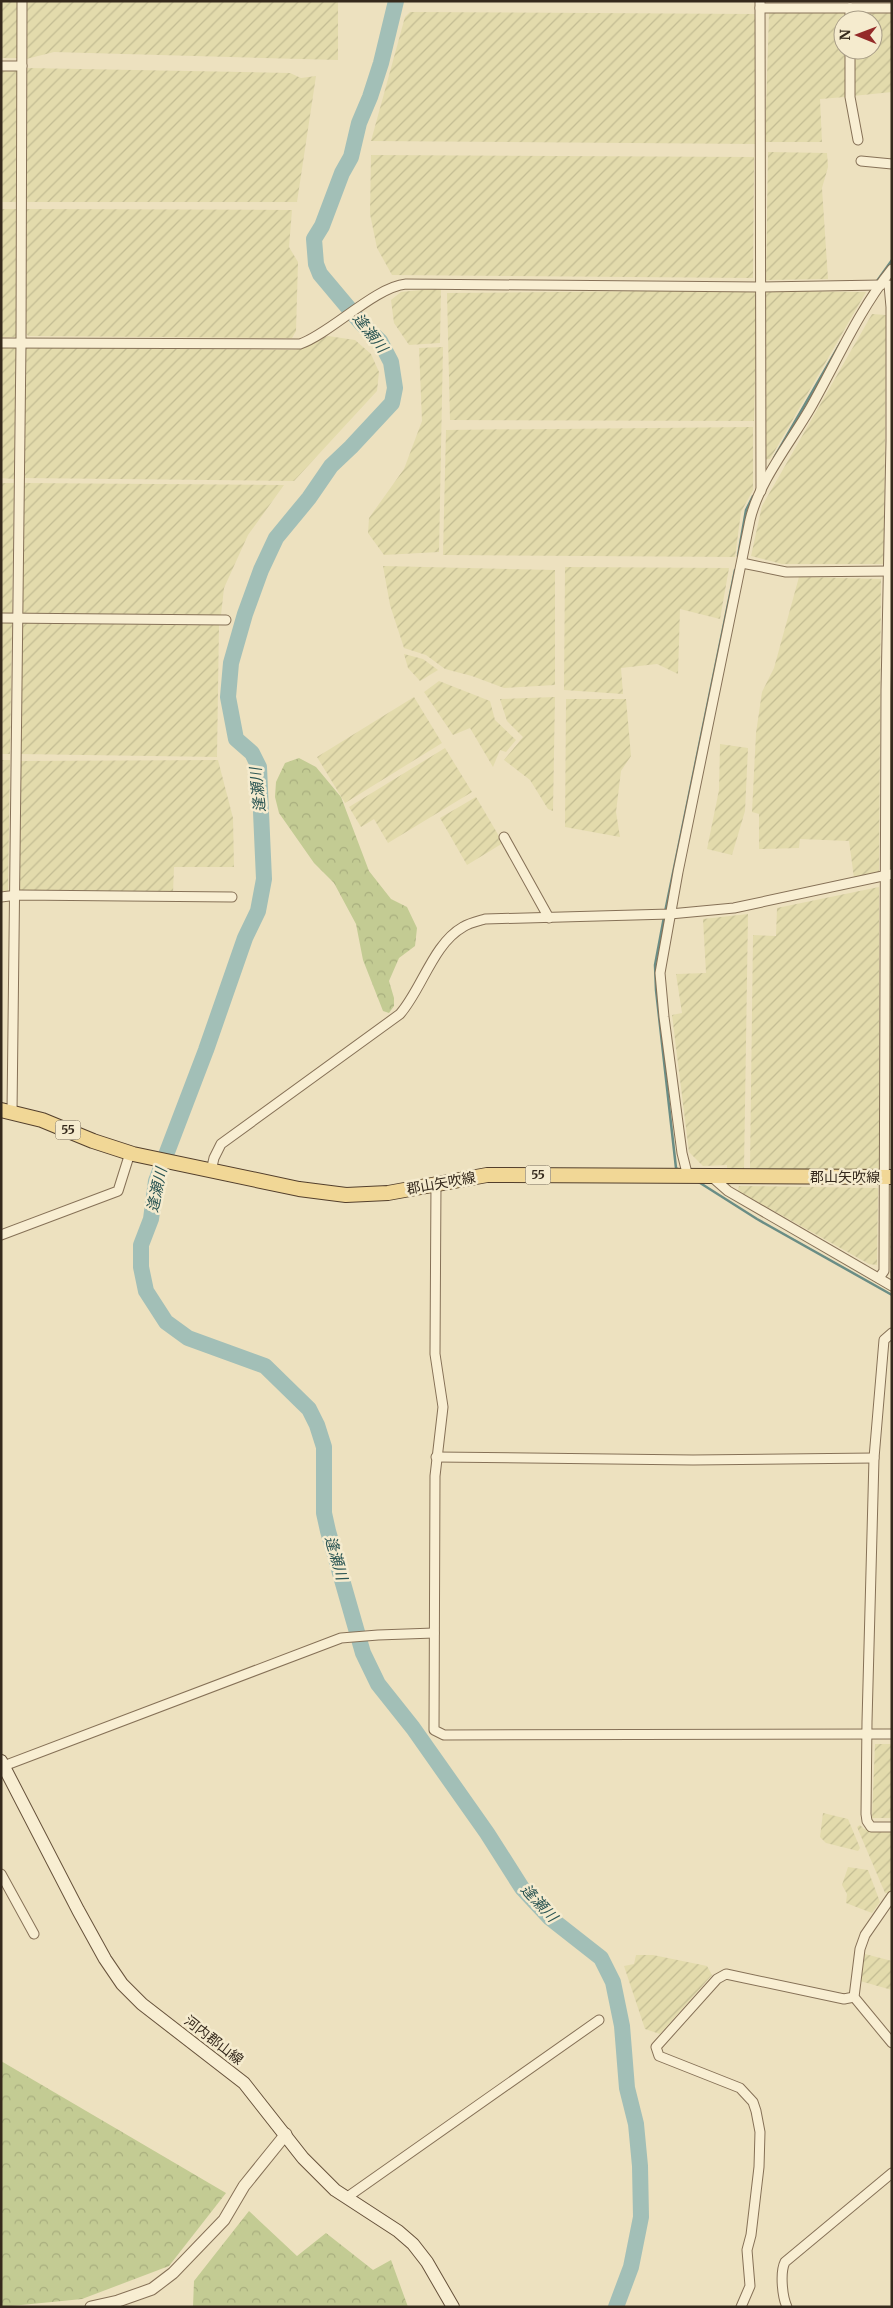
<svg xmlns="http://www.w3.org/2000/svg" width="893" height="2308" font-family="Merriweather,'Noto Sans JP',serif">
  <style>
    .farmland { fill: url(#farmland-furrows) }
    .forest { fill: url(#forest-crowns) }
    .lines { fill: none; stroke-linecap: round; stroke-linejoin: round }
    .stream { stroke: #6a8d85; stroke-width: 2.5 }
    .river { stroke: #a2bfb7; stroke-width: 16 }
    .minor-casing { stroke: #867157; stroke-width: 11 }
    .tertiary-casing { stroke: #867157; stroke-width: 13 }
    .secondary-casing { stroke: #67523b; stroke-width: 14 }
    .primary-casing { stroke: #533f2c; stroke-width: 16 }
    .minor { stroke: #f8eed2; stroke-width: 9 }
    .tertiary { stroke: #f8eed2; stroke-width: 11 }
    .secondary { stroke: #f8eed2; stroke-width: 12 }
    .primary { stroke: #f1d796; stroke-width: 14 }
    .labels { text-anchor: middle; stroke-width: 5; stroke-linejoin: round; paint-order: stroke }
    .shield { fill: #f5ebce; stroke: #6f6351; stroke-width: 1 }
    .shield-label { font-size: 12px; font-weight: bold; fill: #35291c }
    .street-label { font-size: 14px; fill: #35291c; stroke: #f5ebce }
    .water-label { font-size: 15px; font-style: italic; fill: #2b5553; stroke: #f5ebce }
  </style>
  <defs>
    <pattern id="farmland-furrows" width="10" height="10" patternUnits="userSpaceOnUse" patternTransform="scale(1.25)"><rect width="10" height="10" fill="#e3dbac"/><path d="M-1 1l2-2M0 10L10 0M9 11l2-2" fill="none" stroke="#c3bc93"/></pattern>
    <pattern id="forest-crowns" width="20" height="18" patternUnits="userSpaceOnUse" patternTransform="scale(1.25)"><rect width="20" height="18" fill="#c3cb93"/><path d="M2 6a3 3 0 1 1 6 0M12 15a3 3 0 1 1 6 0" fill="none" stroke="#a8ae7e"/></pattern>
  </defs>
  <rect width="100%" height="100%" fill="#ede1bf"/>
  <g class="farmland">
    <rect x="1" y="1" width="18" height="57"/>
    <polygon points="27,1 338,1 338,60 54,52 26,59"/>
    <polygon points="410,12 756,14 755,144 371,141 405,17"/>
    <polygon points="769,13 847,13 847,20 843,20 843,50 846,50 845,97 820,99 822,142 765,142"/>
    <polygon points="892,13 892,92 853,96 854,50 873,50 873,20 854,20 854,14"/>
    <polygon points="27,68 290,73 301,78 316,76 297,202 25,202"/>
    <polygon points="1,70 19,71 17,202 1,202"/>
    <polygon points="768,152 827,153 828,167 822,188 828,279 766,280"/>
    <polygon points="371,155 754,157 753,278 392,275 377,248 370,214"/>
    <polygon points="1,209 18,209 16,337 1,337"/>
    <polygon points="25,209 292,210 289,247 298,262 296,331 292,338 28,336 24,330"/>
    <polygon points="441,288 440,343 409,345 394,323 391,300 401,292"/>
    <polygon points="757,290 754,421 450,420 447,293"/>
    <polygon points="765,291 866,292 770,459 763,460"/>
    <polygon points="872,314 886,315 884,564 782,564 751,556 762,506"/>
    <polygon points="328,336 355,340 371,354 379,372 377,391 294,481 22,478 24,347 296,350"/>
    <polygon points="1,347 16,347 14,479 1,478"/>
    <polygon points="443,347 439,552 384,555 368,533 369,518 404,469 422,421 419,348"/>
    <polygon points="753,427 753,490 741,512 735,557 443,555 446,430"/>
    <polygon points="1,483 14,483 12,614 1,614"/>
    <polygon points="22,483 284,485 248,535 224,588 221,615 20,614"/>
    <polygon points="383,566 555,570 555,685 504,688 472,676 445,669 426,655 404,648 390,605"/>
    <polygon points="565,567 729,568 720,619 680,609 678,674 657,664 621,668 623,694 564,690"/>
    <polygon points="799,577 881,579 879,872 854,878 849,841 800,839 799,848 759,849 759,814 752,812 756,733 762,692 774,668"/>
    <polygon points="1,623 12,623 10,754 1,754"/>
    <polygon points="21,623 219,625 217,757 19,754"/>
    <polygon points="404,654 423,659 438,670 420,681 408,668"/>
    <polygon points="439,681 490,701 495,720 516,740 506,752 500,750 493,767 470,728 453,735 424,692"/>
    <polygon points="414,697 442,743 345,803 317,757"/>
    <polygon points="555,697 553,811 548,809 530,780 504,760 523,737 507,721 500,699"/>
    <polygon points="566,699 626,699 631,756 621,771 616,812 620,837 565,827"/>
    <polygon points="720,744 748,748 745,811 732,855 707,849 719,790"/>
    <polygon points="445,748 472,792 388,843 374,819 361,827 349,807"/>
    <polygon points="1,760 10,760 8,891 1,891"/>
    <polygon points="218,760 233,818 234,867 174,867 173,893 19,892 20,761"/>
    <polygon points="476,797 503,843 467,865 440,818"/>
    <polygon points="879,887 879,1170 750,1169 753,935 776,936 777,908"/>
    <polygon points="890,901 892,901 892,1170 891,1170"/>
    <polygon points="748,914 744,1170 727,1170 727,1165 703,1166 689,1152 672,1015 682,1013 676,974 706,973 703,919"/>
    <polygon points="739,1186 878,1188 877,1265 869,1264 738,1191"/>
    <polygon points="891,1188 892,1188 892,1278 890,1276"/>
    <polygon points="875,1744 892,1744 892,1818 872,1818"/>
    <polygon points="823,1813 848,1819 860,1848 858,1851 826,1843 820,1837"/>
    <polygon points="860,1825 864,1829 892,1831 892,1890 890,1893 885,1893 857,1827"/>
    <polygon points="848,1867 868,1870 880,1902 872,1913 846,1903 847,1894 842,1885"/>
    <polygon points="865,1954 892,1961 892,1990 860,1981"/>
    <polygon points="636,1955 653,1955 707,1966 712,1975 660,2034 645,2029 624,1966 634,1964"/>
  </g>
  <g class="forest">
    <polygon points="299,758 316,767 341,797 369,871 391,899 407,907 417,928 415,946 399,958 389,981 394,998 394,1006 389,1013 383,1011 363,960 356,924 334,883 314,863 279,813 275,797 276,782 285,763"/>
    <polygon points="1,2061 226,2193 169,2266 82,2299 1,2307"/>
    <polygon points="249,2211 297,2256 326,2233 373,2270 391,2260 408,2307 193,2307 194,2281"/>
  </g>
  <g class="lines">
    <g class="stream">
      <polyline points="877,281 892,260"/>
      <polyline points="774,458 841,342"/>
      <polyline points="738,556 746,510 753,496"/>
      <polyline points="665,912 735,570"/>
      <polyline points="664,917 655,965 656,990 676,1168 680,1170"/>
      <polyline points="697,1181 757,1219 892,1295"/>
    </g>
    <polyline class="river" points="396,1 381,63 370,97 359,123 351,157 342,173 322,226 314,239 316,264 320,274 362,324 380,341 391,362 395,388 392,403 351,447 331,466 309,498 276,538 261,570 245,614 231,663 228,697 236,739 252,753 259,767 264,879 258,911 245,938 206,1050 156,1181 151,1219 141,1245 141,1267 146,1291 166,1322 188,1338 265,1366 309,1409 317,1425 324,1447 324,1513 328,1531 363,1653 378,1684 413,1728 487,1833 522,1888 550,1918 601,1958 613,1982 622,2026 627,2088 636,2124 640,2166 641,2217 631,2267 616,2307"/>
    <g class="minor-casing">
      <g id="minor">
        <polyline points="760,1 761,491"/>
        <polyline points="760,8 892,8"/>
        <polyline points="850,20 850,8"/>
        <polyline points="850,50 850,97 858,140"/>
        <polyline points="1,66 22,66"/>
        <polyline points="861,161 892,164"/>
        <path d="M1 343 300 344C331 333 375 287 406 284L760 287 881 285"/>
        <polyline points="742,563 786,572 892,571"/>
        <polyline points="1,618 226,620"/>
        <polyline points="504,837 549,918"/>
        <polyline points="1,897 18,895 232,897"/>
        <polyline points="12,1112 21,343 22,1"/>
        <path d="M211 1171 214 1158 221 1144 400 1014C422 989 433 944 463 927 469 923 478 921 485 919L670 914 734 908 892 874"/>
        <path d="M688 1177 682 1153 664 1017 660 973 678 872 750 520C759 481 791 442 811 407 837 361 859 310 892 269"/>
        <polyline points="712,1177 728,1191 892,1286"/>
        <polyline points="436,1183 435,1354 443,1407 435,1476 434,1730 444,1735 892,1734"/>
        <polyline points="1,1235 118,1191 130,1153"/>
        <polyline points="879,1278 884,1271 886,690 891,441 891,307 889,285"/>
        <polyline points="892,1333 884,1340 874,1458 867,1722 866,1814 867,1821 871,1827 892,1827"/>
        <polyline points="436,1457 693,1460 874,1458"/>
        <polyline points="1,1767 341,1638 378,1635 434,1633"/>
        <polyline points="1,1874 34,1934"/>
        <polyline points="892,1896 865,1935 860,1949 854,1997 892,2043"/>
        <polyline points="346,2198 599,2020"/>
        <polyline points="741,2307 750,2286 747,2250 751,2235 759,2167 760,2132 756,2111 753,2102 740,2088 659,2056 656,2047 717,1979 726,1974 844,1999 854,1997"/>
        <path d="M787 2307C782 2296 780 2272 785 2262L892 2173"/>
      </g>
    </g>
    <g class="tertiary-casing">
      <polyline id="tertiary" points="91,2307 118,2301 152,2289 173,2273 224,2220 244,2186 286,2134"/>
    </g>
    <g class="secondary-casing">
      <polyline id="secondary" points="1,1761 78,1910 105,1959 122,1984 142,2004 244,2083 303,2158 335,2190 398,2231 413,2244 427,2262 453,2307"/>
    </g>
    <g class="primary-casing">
      <polyline id="primary" points="1,1110 42,1120 93,1141 133,1154 299,1189 346,1195 388,1193 487,1175 892,1177"/>
    </g>
    <use href="#minor" class="minor"/>
    <use href="#tertiary" class="tertiary"/>
    <use href="#secondary" class="secondary"/>
    <use href="#primary" class="primary"/>
  </g>
  <g class="labels">
    <g class="shield">
      <rect x="55.5" y="1120.5" width="25" height="19" rx="4"/>
      <rect x="525.5" y="1165.5" width="25" height="19" rx="4"/>
    </g>
    <g class="shield-label">
      <text x="68" y="1134">55</text>
      <text x="538" y="1179">55</text>
    </g>
    <g class="street-label">
      <text x="845" y="1182">郡山矢吹線</text>
      <text transform="translate(441 1183) rotate(-10)" y="5">郡山矢吹線</text>
      <text transform="translate(214 2040) rotate(38)" y="5">河内郡山線</text>
    </g>
    <g class="water-label">
      <text transform="translate(370 333) rotate(52)" y="5">逢瀬川</text>
      <text transform="translate(258 790) rotate(-96)" y="5">逢瀬川</text>
      <text transform="translate(157 1190) rotate(-78)" y="5">逢瀬川</text>
      <text transform="translate(336 1558) rotate(74)" y="5">逢瀬川</text>
      <text transform="translate(539 1903) rotate(47)" y="5">逢瀬川</text>
    </g>
  </g>
  <rect width="893" height="2308" fill="none" stroke="#35291c" stroke-width="5"/>
  <g transform="translate(858 35) rotate(271)"><circle r="24" fill="#f5ebce" stroke="#a89d87"/>
  <path d="M0-4L9 19L0 12L-9 19Z" fill="#942a28"/>
  <text y="-8" font-size="14" font-weight="bold" text-anchor="middle" fill="#35291c">N</text>
  </g>
</svg>
